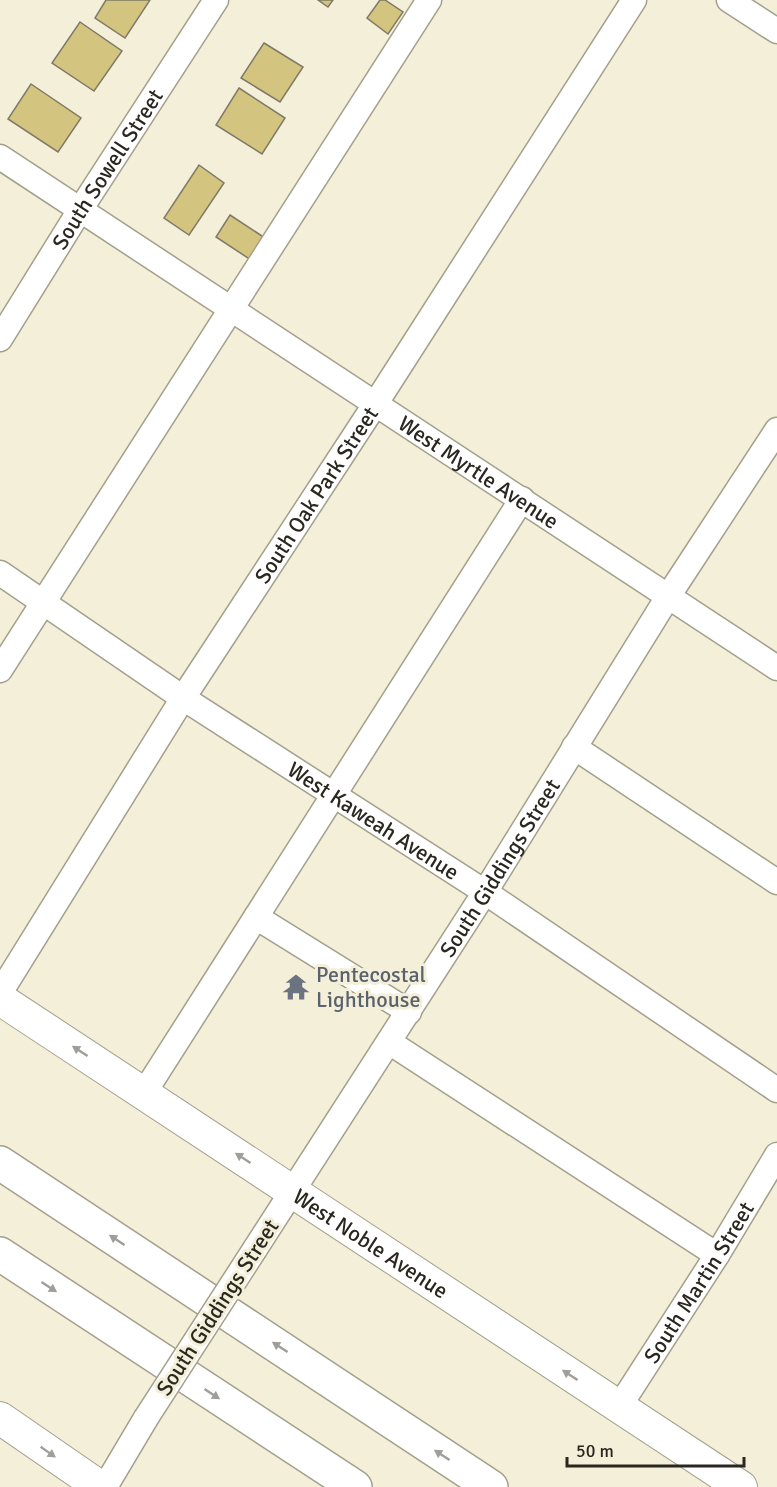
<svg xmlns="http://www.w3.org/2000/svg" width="777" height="1487" font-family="Signika,sans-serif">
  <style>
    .building { fill: #d3c57f; stroke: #7e7a66; stroke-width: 1.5 }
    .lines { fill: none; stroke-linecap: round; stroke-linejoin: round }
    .minor-casing { stroke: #a39f8b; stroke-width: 27 }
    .major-casing { stroke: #a39f8b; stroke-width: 34 }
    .highway-casing { stroke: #a39f8b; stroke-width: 36 }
    .minor { stroke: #fff; stroke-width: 24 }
    .major { stroke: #fff; stroke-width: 32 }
    .highway { stroke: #fff; stroke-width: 33 }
    .minor-bridge-casing { stroke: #a39f8b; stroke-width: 27; stroke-linecap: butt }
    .minor-bridge { stroke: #fff; stroke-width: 24 }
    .oneway { fill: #9f9e9a }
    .labels { text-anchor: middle; stroke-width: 6; stroke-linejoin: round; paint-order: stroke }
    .street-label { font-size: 22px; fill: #29271f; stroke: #f3efd9 }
    .worship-label { font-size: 22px; fill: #5b616d; stroke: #f3efd9; text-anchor: start }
  </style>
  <rect width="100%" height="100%" fill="#f3efd9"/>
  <g class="building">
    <polygon points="106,0 150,0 125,38 95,18"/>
    <polygon points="318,0 333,0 328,7"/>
    <polygon points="380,0 385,0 403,12 388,34 367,18"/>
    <polygon points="80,22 122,51 94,91 52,63"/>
    <polygon points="264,43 303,67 280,102 241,78"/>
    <polygon points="31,84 81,118 58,152 8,119"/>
    <polygon points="239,88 285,118 262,154 216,125"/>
    <polygon points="199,165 224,183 189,235 164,218"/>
    <polygon points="230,215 265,238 251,260 216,237"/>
  </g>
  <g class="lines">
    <g class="minor-casing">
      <g id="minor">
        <polyline points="729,0 777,31"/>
        <path id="s1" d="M0 157 777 668"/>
        <path id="s2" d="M0 339 80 210 216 0"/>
        <path id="s3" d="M0 573 183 698 485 892 777 1090"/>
        <polyline points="0,670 429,0"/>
        <polyline points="574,747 777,882"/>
        <polyline points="256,917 409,1012"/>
        <path id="s4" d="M0 993 183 698 376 403 634 0"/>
        <polyline points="389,1042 717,1255"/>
        <polyline points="144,1093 522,499"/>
        <path id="s5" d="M255 1249 485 892 669 595 777 430"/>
        <path id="s6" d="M619 1407 717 1255 777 1155"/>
        <polyline points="105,1487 146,1418"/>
      </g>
    </g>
    <g class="major-casing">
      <g id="major">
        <path id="s7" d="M0 999 741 1487"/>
        <polyline points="0,1418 100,1487"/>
      </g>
    </g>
    <g class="highway-casing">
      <g id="highway">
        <polyline points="0,1163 491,1487"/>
        <polyline points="0,1254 355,1487"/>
      </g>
    </g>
    <use href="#minor" class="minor"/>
    <use href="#major" class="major"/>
    <use href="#highway" class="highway"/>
    <g class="minor-bridge-casing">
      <polyline id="minor-bridge" points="146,1418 255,1249"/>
    </g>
    <use href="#minor-bridge" class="minor-bridge"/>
  </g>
  <defs><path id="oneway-solid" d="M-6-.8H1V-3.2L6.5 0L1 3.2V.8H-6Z" transform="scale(1.5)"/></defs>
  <g class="oneway">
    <use href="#oneway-solid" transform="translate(80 1051) rotate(-147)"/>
    <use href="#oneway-solid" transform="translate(243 1158) rotate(-147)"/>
    <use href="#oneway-solid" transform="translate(117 1240) rotate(-147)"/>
    <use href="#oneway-solid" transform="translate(49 1287) rotate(33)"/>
    <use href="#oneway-solid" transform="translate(280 1347) rotate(-147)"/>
    <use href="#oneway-solid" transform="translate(570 1375) rotate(-147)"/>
    <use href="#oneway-solid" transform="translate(212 1394) rotate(33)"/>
    <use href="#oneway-solid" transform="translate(48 1452) rotate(35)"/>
    <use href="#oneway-solid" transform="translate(442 1455) rotate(-147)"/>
  </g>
  <defs>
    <g id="temple-bare" transform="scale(2.07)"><path d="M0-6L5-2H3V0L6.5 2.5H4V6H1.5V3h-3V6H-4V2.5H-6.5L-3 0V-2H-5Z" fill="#6b7280" stroke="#f3efd9" stroke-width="2.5" paint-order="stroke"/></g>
  </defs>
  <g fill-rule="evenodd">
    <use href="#temple-bare" x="296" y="987"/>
  </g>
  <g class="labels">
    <g class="street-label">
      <text dy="8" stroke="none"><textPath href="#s2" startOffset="201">South Sowell Street</textPath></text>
      <text dy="8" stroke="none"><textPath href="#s1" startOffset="573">West Myrtle Avenue</textPath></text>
      <text dy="8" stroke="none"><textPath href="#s4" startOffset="590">South Oak Park Street</textPath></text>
      <text dy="8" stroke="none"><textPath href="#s3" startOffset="448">West Kaweah Avenue</textPath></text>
      <text dy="8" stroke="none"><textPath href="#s5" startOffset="453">South Giddings Street</textPath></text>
      <text dy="8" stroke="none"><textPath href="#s7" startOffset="444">West Noble Avenue</textPath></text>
      <text dy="8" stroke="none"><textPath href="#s6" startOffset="148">South Martin Street</textPath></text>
      <text transform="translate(217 1307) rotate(-57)" y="8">South Giddings Street</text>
    </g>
    <g class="worship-label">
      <text x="316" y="982">Pentecostal<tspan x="316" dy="25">Lighthouse</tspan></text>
    </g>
  </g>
  <path d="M567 1457v9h177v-9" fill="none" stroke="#29271f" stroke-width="3"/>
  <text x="576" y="1457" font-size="18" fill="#29271f" stroke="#f3efd9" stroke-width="4.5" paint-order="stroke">50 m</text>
</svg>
